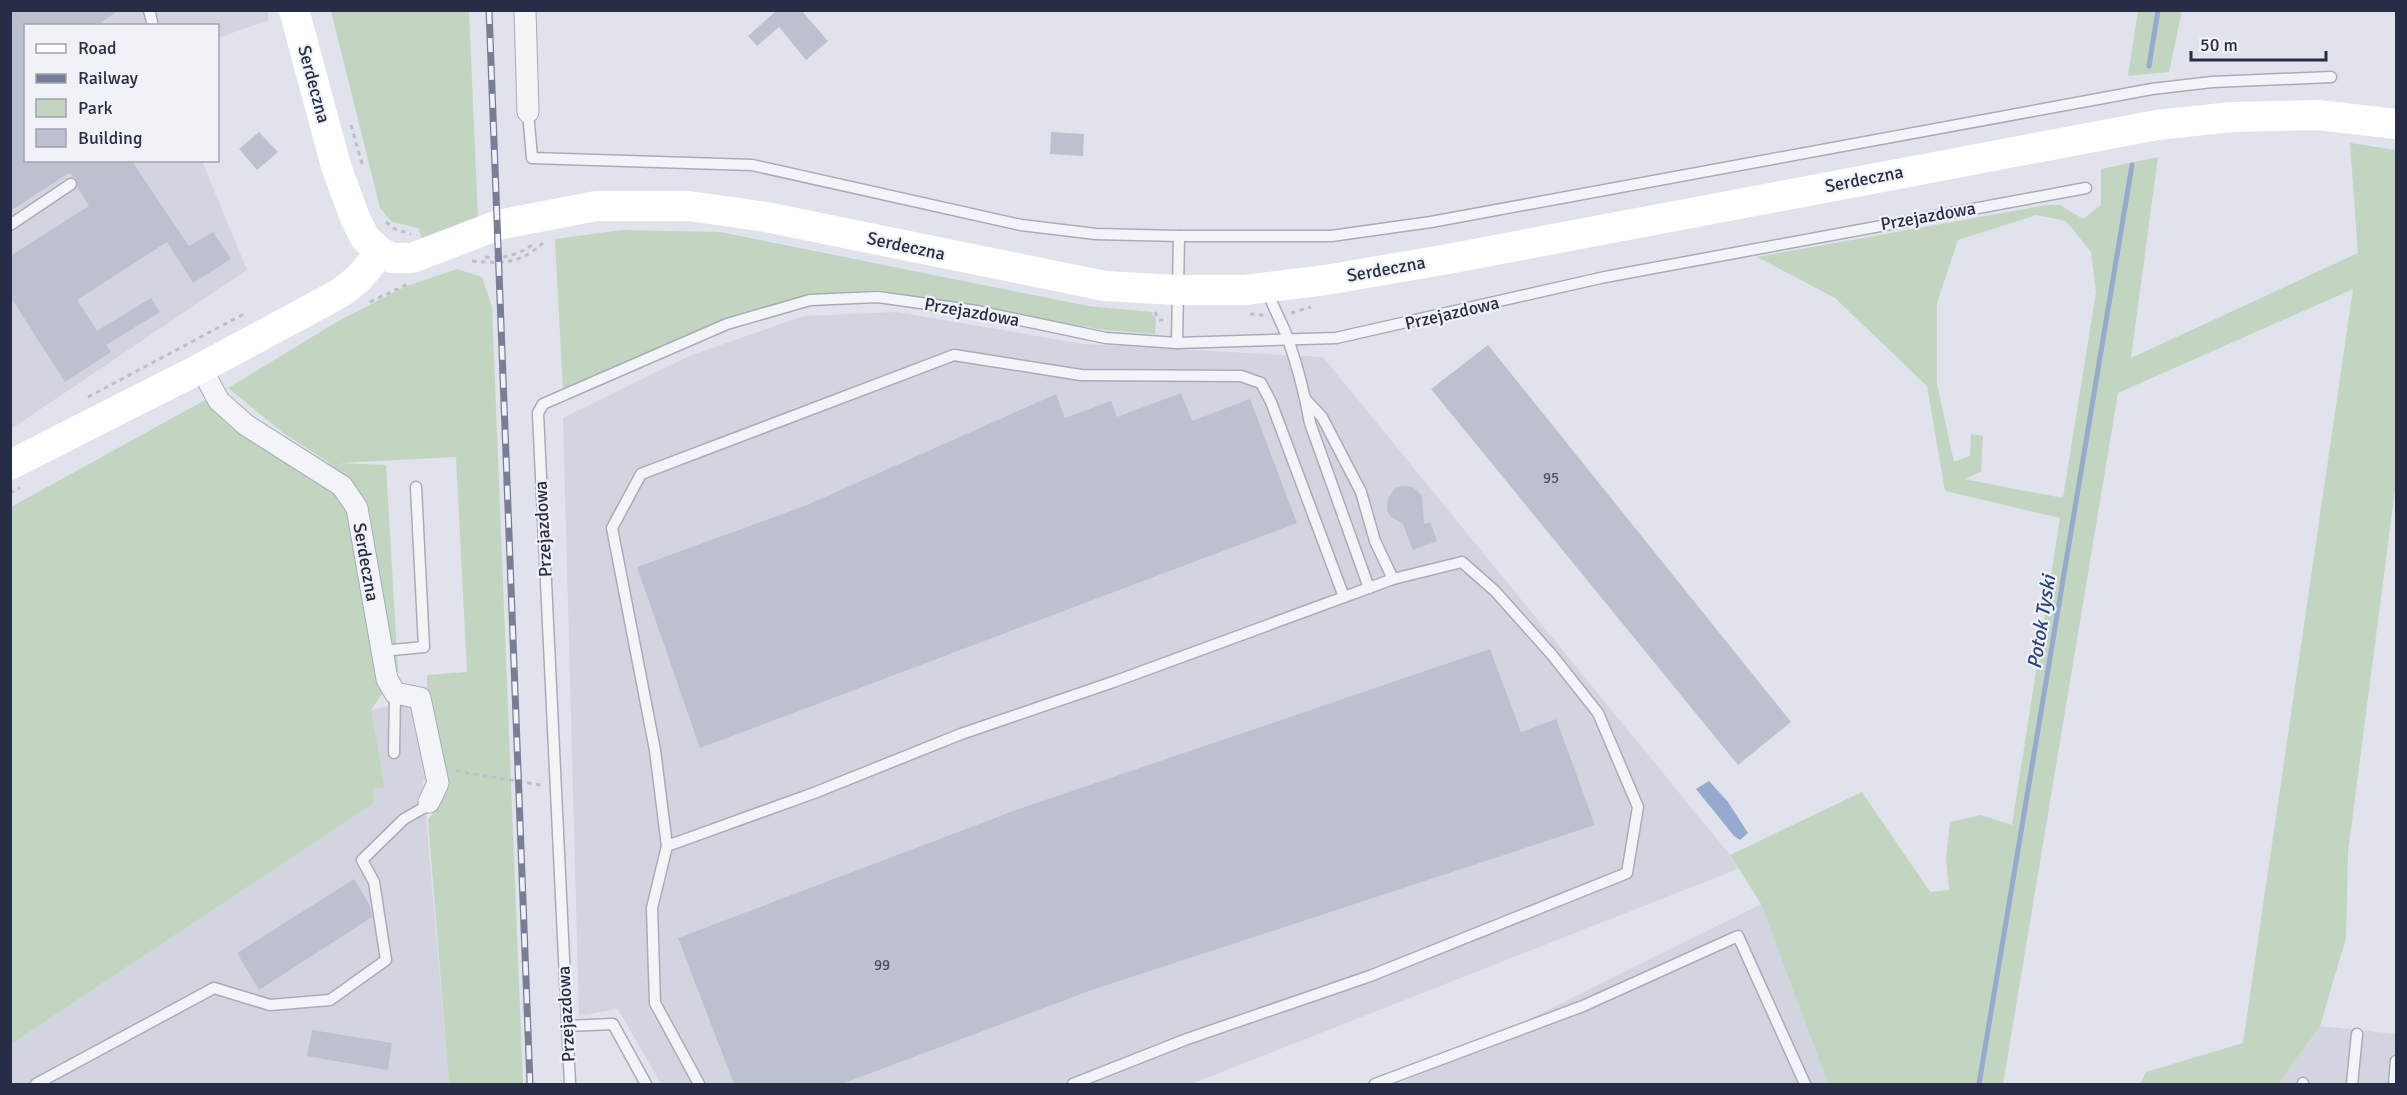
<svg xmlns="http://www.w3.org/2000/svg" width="2407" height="1095" font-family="Signika,sans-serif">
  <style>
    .built { fill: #d2d5e0 }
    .green { fill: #c2d5c0; fill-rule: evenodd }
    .water { fill: #97a9ce }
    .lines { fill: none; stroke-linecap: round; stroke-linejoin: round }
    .stream { stroke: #97a9ce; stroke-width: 5 }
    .building { fill: #bdc0ce }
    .lane-casing { stroke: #a8acb9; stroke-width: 13 }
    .street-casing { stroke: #a8acb9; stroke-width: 23 }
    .path { stroke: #bec0c9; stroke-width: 3; stroke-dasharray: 4.5 4.5; stroke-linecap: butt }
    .lane { stroke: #f3f4f8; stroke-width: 10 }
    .street { stroke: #f3f4f8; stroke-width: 21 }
    .secondary { stroke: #fff; stroke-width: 30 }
    .rail-casing { stroke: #787e96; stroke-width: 7 }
    .rail { stroke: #f0f2f8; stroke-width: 4.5; stroke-dasharray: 14; stroke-linecap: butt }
    .labels { text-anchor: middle; stroke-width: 4.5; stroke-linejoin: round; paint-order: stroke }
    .number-label { font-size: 15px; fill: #4c5266 }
    .street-label { font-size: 18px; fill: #272d44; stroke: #f0f2f8 }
    .water-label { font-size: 20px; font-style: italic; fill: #2c447c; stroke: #f0f2f8 }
  </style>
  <rect width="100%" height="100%" fill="#e0e3eb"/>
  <g class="built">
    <polygon points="11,11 267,11 269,20 218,38 218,26 26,26 26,160 202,161 247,270 11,429"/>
    <polygon points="897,312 1083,344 1323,357 1730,855 1738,869 1191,1084 661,1084 618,1009 579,1016 563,418 689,356 804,316"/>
    <polygon points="415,702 429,779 423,781 449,1084 11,1084 11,1044 374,803 373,789 385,787 370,710"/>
    <polygon points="1761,904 1828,1084 1399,1084"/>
    <polygon points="2320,1026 2396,1034 2396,1084 2278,1084"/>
  </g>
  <g class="green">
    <polygon points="331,11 469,11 478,220 422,239 418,228 392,222 380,208"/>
    <polygon points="2138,11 2182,11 2169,72 2128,76"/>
    <path d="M2350 143 2396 150V482L2348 852 2346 938 2320 1026 2278 1084H2140L2146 1072 2243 1043 2353 289 2118 393 2003 1084H1828L1761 904 1730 855 1862 792 1930 892 1949 890 1946 859 1950 822 1981 815 2012 825 2060 518 1945 491 1927 386 1835 298 1757 257 2046 205H2060L2083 219 2101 205V169L2158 157 2131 358 2358 253ZM2036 215 2066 221 2091 252 2096 292 2063 498 1964 479 1981 472 1983 436 1971 434 1970 456 1954 462 1937 384V303L1958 240Z"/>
    <polygon points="622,230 720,232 1088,306 1151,312 1156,319 1155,334 1104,330 879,290 810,295 726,319 563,391 555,239"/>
    <polygon points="457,269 482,277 492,307 523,1084 449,1084 428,820 444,795 427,694 427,675 467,672 456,457 339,463 386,465 398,671 371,710 385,788 373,789 374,803 11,1044 11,507 205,400 232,428 339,498 329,463 282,432 228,388 335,323 404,287"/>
  </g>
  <polygon class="water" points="1709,781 1728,802 1748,833 1740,840 1734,836 1696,789"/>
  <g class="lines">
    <g class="stream">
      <polyline points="2149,66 2158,10"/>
      <polyline points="1979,1084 2132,165"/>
    </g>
  </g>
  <g class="building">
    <polygon points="10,10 119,10 96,26 26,26 26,160 131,160 189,246 213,232 231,259 193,283 167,242 77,300 97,331 151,298 160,312 106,345 111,352 65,382 10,296 10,256 89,206 78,188 77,180 69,173 10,211"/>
    <polygon points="777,10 801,10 828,41 806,60 779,27 757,46 748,36"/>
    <polygon points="259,132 278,152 257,170 239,149"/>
    <polygon points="1051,132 1084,134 1083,156 1050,154"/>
    <polygon points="1488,345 1791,722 1738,765 1431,389"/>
    <polygon points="1181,393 1192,421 1250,399 1297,523 700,748 637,567 807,505 1056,394 1065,418 1111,401 1117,417"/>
    <polygon points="1401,486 1413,487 1422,496 1424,524 1430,522 1437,541 1413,550 1403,524 1390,516 1387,510 1388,498 1395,488"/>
    <polygon points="1490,649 1521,732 1556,719 1595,825 1086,992 842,1084 734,1084 678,938 1016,810"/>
    <polygon points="354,879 370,906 372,917 259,990 237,953"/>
    <polygon points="312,1030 392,1043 388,1070 307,1056"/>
  </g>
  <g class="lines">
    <g class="lane-casing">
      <g id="lane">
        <polyline points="149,10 153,26"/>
        <polyline points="528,112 532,158 752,165 1021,225 1096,234 1179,236 1331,236 1431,222 2152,89 2212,82 2331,77"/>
        <polyline points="10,225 71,184"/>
        <path d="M1267 290C1273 308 1283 324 1289 342 1298 368 1305 396 1310 423L1369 588"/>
        <polyline points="1177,343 1179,236"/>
        <polyline points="1306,400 1322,417 1361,492 1375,541 1393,579"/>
        <polyline points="382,651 424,647 416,487"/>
        <polyline points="394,753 395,693"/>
        <polyline points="667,846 655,750 612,528 641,474 954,355 1081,375 1241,376 1261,383 1271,402 1344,597"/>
        <polyline points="566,1026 613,1024 646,1084"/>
        <polyline points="36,1084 214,988 270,1005 330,1000 386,960 374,882 362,860 404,819 427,806 429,802"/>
        <polyline points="570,1084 541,477 538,413 543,404 727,324 810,300 878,297 977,311 1106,338 1177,343 1336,338 1605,277 2086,188"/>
        <polyline points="699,1084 655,1003 652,908 667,846 814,793 961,734 1116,681 1393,579 1462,562 1495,591 1552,655 1598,713 1638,807 1627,873 1370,976 1187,1039 1073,1084"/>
        <polyline points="1375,1084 1583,1006 1738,936 1805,1084"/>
        <polyline points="2303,1084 2303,1083"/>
        <polyline points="2352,1084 2357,1034"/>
        <polyline points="2394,1084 2396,1061"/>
      </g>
    </g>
    <g class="street-casing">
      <g id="street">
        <polyline points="525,10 528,112"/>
        <polyline points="201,368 219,401 246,425 342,486 357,508 387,679 395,693 420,698 438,783 429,802"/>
      </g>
    </g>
    <g class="path">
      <polyline points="351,125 363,167"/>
      <polyline points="386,222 395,229 411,234"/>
      <path d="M485 257C504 259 519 255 535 243"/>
      <path d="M472 261C504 264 521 264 545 241"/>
      <polyline points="370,302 410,283"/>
      <polyline points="1155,312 1159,320 1164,320"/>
      <polyline points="1291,313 1311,307"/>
      <polyline points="1250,314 1264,315"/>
      <polyline points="88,397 242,315 244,320"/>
      <polyline points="10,493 20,488"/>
      <polyline points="456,771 541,785"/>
    </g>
    <use href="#lane" class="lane"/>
    <use href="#street" class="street"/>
    <g class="secondary">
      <polyline points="294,10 336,166 355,218 365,238 380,252 392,258 412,258 498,225 596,206 689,206 766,217 1105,286 1177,290 1245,290 1326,280 1448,259 2157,125 2232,117 2318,115 2396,124"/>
      <path d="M10 465 201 368 333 297C354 285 366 272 380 252"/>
    </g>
    <g class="rail-casing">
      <polyline id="rail" points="489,10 530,1084"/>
    </g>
    <use href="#rail" class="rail"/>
  </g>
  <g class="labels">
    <g class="number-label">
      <text x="1551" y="483">95</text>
      <text x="882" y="970">99</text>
    </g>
    <g class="street-label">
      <text transform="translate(314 84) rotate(75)" y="6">Serdeczna</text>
      <text transform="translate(1864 179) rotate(-11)" y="6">Serdeczna</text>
      <text transform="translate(1928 216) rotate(-10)" y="6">Przejazdowa</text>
      <text transform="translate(906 246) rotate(12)" y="6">Serdeczna</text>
      <text transform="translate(1386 269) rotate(-10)" y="6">Serdeczna</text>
      <text transform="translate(972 312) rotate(10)" y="6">Przejazdowa</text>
      <text transform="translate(1452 313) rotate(-13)" y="6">Przejazdowa</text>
      <text transform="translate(543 529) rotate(-93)" y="6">Przejazdowa</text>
      <text transform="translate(366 562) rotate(80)" y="6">Serdeczna</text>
      <text transform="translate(566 1014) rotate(-93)" y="6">Przejazdowa</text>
    </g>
    <g class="water-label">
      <text transform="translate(2041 622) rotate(-81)" y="7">Potok Tyski</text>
    </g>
  </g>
  <rect width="2407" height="1095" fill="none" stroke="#272d44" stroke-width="24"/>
  <rect x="24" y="24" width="195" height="138" fill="#f0f2f8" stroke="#a0a3b0" stroke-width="1.5"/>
  <rect x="36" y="44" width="30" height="9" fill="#ffffff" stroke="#a0a3b0" stroke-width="1.5"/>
  <text x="78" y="54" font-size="18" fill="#272d44">Road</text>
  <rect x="36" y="74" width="30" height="9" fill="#787e96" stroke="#a0a3b0" stroke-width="1.5"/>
  <text x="78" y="84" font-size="18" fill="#272d44">Railway</text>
  <rect x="36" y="99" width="30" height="18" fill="#c2d5c0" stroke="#a0a3b0" stroke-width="1.5"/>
  <text x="78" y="114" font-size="18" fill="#272d44">Park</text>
  <rect x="36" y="129" width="30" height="18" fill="#bdc0ce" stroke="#a0a3b0" stroke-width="1.5"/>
  <text x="78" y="144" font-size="18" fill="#272d44">Building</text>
  <path d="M2191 51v9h135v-9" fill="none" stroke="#272d44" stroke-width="3"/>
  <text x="2200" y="51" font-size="18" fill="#272d44" stroke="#f0f2f8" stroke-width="4.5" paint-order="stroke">50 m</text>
</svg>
